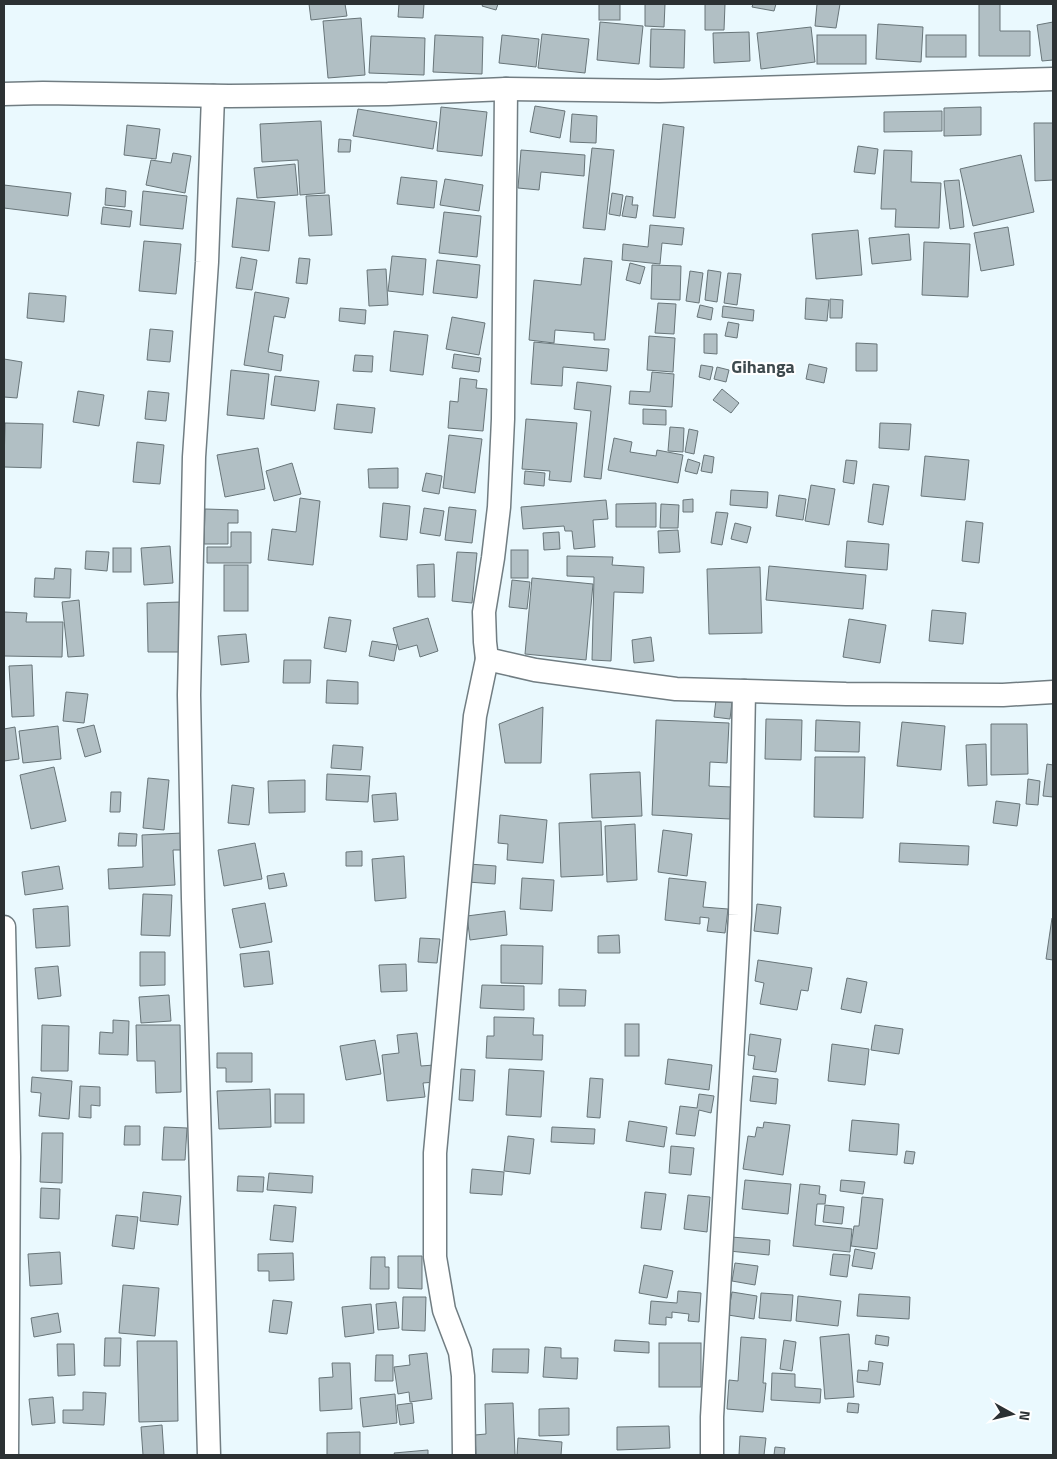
<svg xmlns="http://www.w3.org/2000/svg" width="1057" height="1459" font-family="'Titillium Web',sans-serif">
  <style>
    .building { fill: #b1bfc4; stroke: #687579 }
    .lines { fill: none; stroke-linecap: round; stroke-linejoin: round }
    .street-casing { stroke: #717d82; stroke-width: 25 }
    .street { stroke: #fff; stroke-width: 22 }
    .labels { text-anchor: middle; stroke-width: 4; stroke-linejoin: round; paint-order: stroke }
    .district-label { font-size: 18px; font-weight: bold; fill: #3e4a4e; stroke: #fff }
  </style>
  <rect width="100%" height="100%" fill="#eaf9fe"/>
  <g class="building">
    <polygon points="309,4 345,4 347,16 311,20"/>
    <polygon points="399,4 424,4 423,18 398,17"/>
    <polygon points="483,4 498,4 496,10 482,6"/>
    <rect x="599" y="4" width="21" height="16"/>
    <polygon points="645,4 665,4 664,27 645,26"/>
    <polygon points="705,4 725,4 724,30 705,30"/>
    <polygon points="753,4 776,4 774,11 752,7"/>
    <polygon points="817,4 840,4 836,28 815,26"/>
    <polygon points="979,4 1000,4 1000,31 1030,31 1030,56 979,56"/>
    <polygon points="361,18 365,75 328,78 323,21"/>
    <polygon points="600,22 643,26 639,64 597,60"/>
    <polygon points="1053,22 1053,60 1042,61 1037,25"/>
    <polygon points="878,24 923,27 921,62 876,59"/>
    <polygon points="811,27 815,62 761,69 757,33"/>
    <polygon points="651,29 685,30 684,68 650,67"/>
    <polygon points="749,32 750,61 714,63 713,33"/>
    <polygon points="542,34 589,39 585,73 538,68"/>
    <polygon points="435,35 483,37 482,74 433,72"/>
    <polygon points="502,35 539,39 536,67 499,63"/>
    <rect x="817" y="35" width="49" height="29"/>
    <rect x="926" y="35" width="40" height="22"/>
    <polygon points="371,36 425,38 424,75 369,73"/>
    <polygon points="535,106 565,111 560,138 530,132"/>
    <polygon points="441,107 487,112 482,156 437,151"/>
    <polygon points="981,107 981,135 944,136 944,108"/>
    <polygon points="358,109 437,122 433,149 353,136"/>
    <polygon points="942,111 942,131 884,132 884,112"/>
    <polygon points="572,114 597,116 596,143 570,142"/>
    <polygon points="321,121 325,193 300,195 298,160 262,162 260,124"/>
    <polygon points="1034,123 1053,123 1053,180 1035,181"/>
    <polygon points="663,124 684,127 675,218 653,216"/>
    <polygon points="127,125 160,129 156,159 124,155"/>
    <polygon points="339,139 351,140 350,152 338,152"/>
    <polygon points="858,146 878,149 875,174 854,172"/>
    <polygon points="592,148 614,150 605,230 583,228"/>
    <polygon points="521,150 585,155 584,176 541,172 539,190 518,188"/>
    <polygon points="884,150 912,151 911,182 941,183 939,228 895,227 896,209 881,209"/>
    <polygon points="173,153 191,156 185,193 146,185 151,160 171,163"/>
    <polygon points="1021,155 1034,212 973,226 960,169"/>
    <polygon points="295,164 298,195 257,198 254,168"/>
    <polygon points="401,177 437,181 434,208 397,204"/>
    <polygon points="445,179 483,185 479,211 440,205"/>
    <polygon points="959,180 964,227 950,229 944,181"/>
    <polygon points="4,185 71,193 68,216 4,208"/>
    <polygon points="106,188 126,191 125,207 105,205"/>
    <polygon points="143,191 187,196 183,229 140,225"/>
    <polygon points="612,193 623,195 620,216 609,214"/>
    <polygon points="329,195 332,235 309,236 306,196"/>
    <polygon points="626,196 633,197 632,205 638,205 636,218 622,216"/>
    <polygon points="237,198 275,202 269,251 232,247"/>
    <polygon points="103,207 132,211 130,227 101,224"/>
    <polygon points="444,212 481,216 477,257 439,253"/>
    <polygon points="650,225 684,228 682,245 662,243 660,264 622,260 623,244 648,247"/>
    <polygon points="1008,227 1014,265 981,271 974,233"/>
    <polygon points="858,230 862,275 816,279 812,234"/>
    <polygon points="909,234 911,260 872,264 869,238"/>
    <polygon points="144,241 181,244 176,294 139,291"/>
    <polygon points="924,242 970,244 968,297 922,295"/>
    <polygon points="392,256 426,259 423,295 388,291"/>
    <polygon points="241,257 257,260 252,290 236,288"/>
    <polygon points="299,258 310,259 307,284 296,283"/>
    <polygon points="584,258 612,261 605,340 594,340 594,333 555,330 554,343 529,340 534,280 581,285"/>
    <polygon points="437,260 480,265 477,298 433,293"/>
    <polygon points="630,263 645,267 640,284 626,280"/>
    <polygon points="652,265 681,266 680,300 651,299"/>
    <polygon points="386,269 388,305 369,306 367,270"/>
    <polygon points="708,270 721,272 717,302 705,300"/>
    <polygon points="690,271 703,273 699,303 686,301"/>
    <polygon points="728,273 741,274 737,305 724,303"/>
    <polygon points="255,292 289,298 285,318 274,316 268,352 283,355 281,371 244,365"/>
    <polygon points="29,293 66,296 64,322 27,318"/>
    <polygon points="806,298 829,300 827,321 805,319"/>
    <polygon points="830,299 843,300 842,318 830,318"/>
    <polygon points="658,303 676,304 674,334 655,333"/>
    <polygon points="700,305 713,308 711,320 697,317"/>
    <polygon points="723,306 754,310 753,321 722,317"/>
    <polygon points="340,308 366,310 365,324 339,321"/>
    <polygon points="452,317 485,323 479,355 446,349"/>
    <polygon points="728,322 739,324 737,338 725,336"/>
    <polygon points="150,329 173,331 170,362 147,360"/>
    <polygon points="394,331 428,335 423,375 390,371"/>
    <polygon points="704,334 717,334 717,354 704,353"/>
    <polygon points="649,336 675,338 673,372 647,370"/>
    <polygon points="534,342 609,349 607,371 563,367 562,386 531,384"/>
    <polygon points="856,343 877,344 877,371 856,371"/>
    <polygon points="454,354 481,358 479,372 452,368"/>
    <polygon points="355,355 373,356 372,372 353,371"/>
    <polygon points="4,359 22,362 17,398 4,397"/>
    <polygon points="809,364 827,368 824,383 806,379"/>
    <polygon points="701,365 713,367 710,380 699,377"/>
    <polygon points="717,367 729,370 726,382 714,379"/>
    <polygon points="231,370 269,374 264,419 227,415"/>
    <polygon points="652,372 674,374 672,407 629,404 630,391 650,392"/>
    <polygon points="275,376 319,381 315,411 271,405"/>
    <polygon points="460,378 477,380 476,388 487,389 483,431 448,428 450,401 458,402"/>
    <polygon points="577,382 611,386 601,479 584,477 591,411 574,409"/>
    <polygon points="722,389 739,403 731,413 713,400"/>
    <polygon points="78,391 104,395 99,426 73,422"/>
    <polygon points="148,391 169,393 166,421 145,419"/>
    <polygon points="337,404 375,408 372,433 334,429"/>
    <polygon points="643,409 666,410 666,425 643,424"/>
    <polygon points="526,419 577,423 571,482 549,480 550,471 522,469"/>
    <polygon points="5,423 43,424 41,468 4,467"/>
    <polygon points="880,423 911,424 909,450 879,448"/>
    <polygon points="670,427 684,428 683,452 668,451"/>
    <polygon points="689,429 698,431 694,454 685,452"/>
    <polygon points="449,435 482,439 475,493 443,488"/>
    <polygon points="614,438 632,442 630,452 656,456 657,450 683,455 678,483 608,470"/>
    <polygon points="137,442 164,445 160,484 133,482"/>
    <polygon points="258,448 265,489 225,497 217,455"/>
    <polygon points="704,455 714,457 712,473 701,471"/>
    <polygon points="925,456 969,460 965,500 921,496"/>
    <polygon points="688,459 700,463 697,474 685,471"/>
    <polygon points="846,460 857,461 854,484 843,482"/>
    <polygon points="292,463 301,494 274,501 266,471"/>
    <polygon points="398,468 398,488 369,488 368,469"/>
    <polygon points="525,471 545,473 544,486 524,484"/>
    <polygon points="426,473 442,476 439,494 422,491"/>
    <polygon points="873,484 889,486 883,525 868,522"/>
    <polygon points="811,485 835,489 829,525 805,521"/>
    <polygon points="731,490 768,492 767,508 730,505"/>
    <polygon points="779,495 806,499 803,520 776,516"/>
    <polygon points="300,498 320,501 313,565 268,560 272,529 296,532"/>
    <polygon points="693,499 693,512 683,512 683,500"/>
    <polygon points="606,500 608,519 593,520 595,547 574,549 572,531 565,531 564,526 523,529 521,507"/>
    <polygon points="383,503 410,506 407,540 380,537"/>
    <polygon points="656,503 656,527 616,527 616,504"/>
    <polygon points="661,504 679,505 678,528 660,528"/>
    <polygon points="449,507 476,510 472,543 445,540"/>
    <polygon points="424,508 444,511 440,536 420,533"/>
    <polygon points="205,509 238,510 238,523 228,523 228,544 204,544"/>
    <polygon points="716,512 728,513 722,545 711,543"/>
    <polygon points="966,521 983,523 979,563 962,561"/>
    <polygon points="735,523 751,527 747,543 731,539"/>
    <polygon points="678,530 680,552 659,553 658,531"/>
    <polygon points="231,532 251,532 251,563 207,563 207,547 231,547"/>
    <polygon points="559,532 560,549 544,550 543,533"/>
    <polygon points="847,541 889,544 887,570 845,567"/>
    <polygon points="170,546 173,583 144,585 141,548"/>
    <rect x="113" y="548" width="18" height="24"/>
    <rect x="511" y="550" width="17" height="28"/>
    <polygon points="86,551 109,552 107,571 85,569"/>
    <polygon points="457,552 477,553 472,603 452,601"/>
    <polygon points="567,556 613,557 612,565 644,567 643,593 614,592 611,661 592,660 594,577 567,576"/>
    <polygon points="434,564 435,597 418,597 417,565"/>
    <rect x="224" y="565" width="24" height="46"/>
    <polygon points="769,566 866,575 863,609 766,600"/>
    <polygon points="760,567 762,633 709,634 707,569"/>
    <polygon points="55,568 71,569 70,598 34,597 35,578 54,579"/>
    <polygon points="532,578 593,584 586,660 525,654"/>
    <polygon points="512,580 530,582 527,609 509,607"/>
    <polygon points="79,600 84,656 68,657 62,602"/>
    <polygon points="181,602 181,652 148,652 147,603"/>
    <polygon points="932,610 966,613 963,644 929,641"/>
    <polygon points="4,612 27,613 26,622 63,622 62,657 4,656"/>
    <polygon points="329,617 351,620 346,652 324,648"/>
    <polygon points="428,618 438,651 420,657 417,645 399,650 393,628"/>
    <polygon points="849,619 886,625 880,663 843,657"/>
    <polygon points="246,634 249,662 221,665 218,636"/>
    <polygon points="651,637 654,661 634,663 632,640"/>
    <polygon points="372,641 397,645 394,661 369,656"/>
    <polygon points="284,660 311,660 310,683 283,683"/>
    <polygon points="32,665 34,716 12,717 9,666"/>
    <polygon points="327,680 358,682 358,704 326,703"/>
    <polygon points="66,692 88,694 84,723 63,721"/>
    <polygon points="716,700 732,702 730,719 714,717"/>
    <polygon points="543,707 541,763 505,763 499,724"/>
    <polygon points="766,719 802,720 801,760 765,759"/>
    <polygon points="656,720 729,723 727,763 710,762 709,786 732,787 730,819 652,815"/>
    <polygon points="816,720 860,722 859,752 815,751"/>
    <polygon points="902,722 945,726 941,770 897,766"/>
    <polygon points="991,724 1027,724 1028,774 991,775"/>
    <polygon points="94,725 101,752 85,757 77,729"/>
    <polygon points="58,726 61,759 23,763 19,731"/>
    <polygon points="15,727 19,759 4,761 4,729"/>
    <polygon points="986,744 987,785 968,786 966,745"/>
    <polygon points="333,745 363,747 361,770 331,768"/>
    <polygon points="815,757 865,757 863,818 814,817"/>
    <polygon points="1047,764 1053,765 1053,797 1043,796"/>
    <polygon points="54,767 66,821 31,829 20,775"/>
    <polygon points="640,772 642,816 592,818 590,774"/>
    <polygon points="327,774 370,776 368,802 326,800"/>
    <polygon points="148,778 169,780 164,830 143,828"/>
    <polygon points="1028,779 1040,781 1038,805 1026,804"/>
    <polygon points="305,780 305,812 269,813 268,781"/>
    <polygon points="232,785 254,788 249,825 228,823"/>
    <polygon points="111,792 121,792 120,812 110,812"/>
    <polygon points="396,793 398,820 374,822 372,795"/>
    <polygon points="996,801 1020,804 1017,826 993,823"/>
    <polygon points="500,815 547,820 543,863 507,860 508,844 498,843"/>
    <polygon points="601,821 603,875 561,877 559,823"/>
    <polygon points="635,824 637,880 607,882 605,826"/>
    <polygon points="663,830 692,834 687,876 658,872"/>
    <polygon points="119,833 137,834 136,846 118,846"/>
    <polygon points="182,833 183,850 173,850 175,885 109,889 108,869 143,867 142,835"/>
    <polygon points="255,843 262,879 224,886 218,850"/>
    <polygon points="900,843 969,846 968,865 899,862"/>
    <polygon points="362,851 362,866 346,866 346,852"/>
    <polygon points="404,856 406,898 375,901 372,859"/>
    <polygon points="469,864 496,866 495,884 468,882"/>
    <polygon points="59,866 63,889 25,895 22,872"/>
    <polygon points="284,873 287,886 269,889 267,876"/>
    <polygon points="522,878 554,880 552,911 520,909"/>
    <polygon points="669,878 706,882 703,907 728,909 725,933 707,931 709,918 700,917 700,924 665,920"/>
    <polygon points="143,894 172,895 170,936 141,935"/>
    <polygon points="265,903 272,942 240,948 232,909"/>
    <polygon points="757,904 781,907 778,934 754,931"/>
    <polygon points="68,906 70,946 36,948 33,909"/>
    <polygon points="505,911 507,935 470,940 467,916"/>
    <polygon points="1052,918 1053,918 1053,960 1046,959"/>
    <polygon points="619,935 620,953 598,953 598,936"/>
    <polygon points="420,938 440,939 437,963 418,962"/>
    <polygon points="501,945 543,946 542,984 501,983"/>
    <polygon points="269,951 273,984 244,987 240,954"/>
    <polygon points="140,952 165,952 165,985 140,986"/>
    <polygon points="758,960 812,968 808,991 801,990 797,1010 760,1004 764,983 755,981"/>
    <polygon points="406,964 407,991 381,992 379,965"/>
    <polygon points="58,966 61,996 38,999 35,968"/>
    <polygon points="847,978 867,982 861,1013 841,1009"/>
    <polygon points="482,985 524,986 524,1010 480,1008"/>
    <polygon points="559,989 586,990 585,1006 559,1006"/>
    <polygon points="169,995 171,1021 141,1023 139,997"/>
    <polygon points="494,1017 534,1018 533,1035 543,1035 542,1060 486,1058 487,1036 494,1036"/>
    <polygon points="113,1020 129,1021 128,1055 99,1054 100,1032 113,1033"/>
    <rect x="625" y="1024" width="14" height="32"/>
    <polygon points="42,1025 69,1026 68,1071 41,1071"/>
    <polygon points="136,1025 180,1025 181,1092 156,1093 155,1061 137,1061"/>
    <polygon points="875,1025 903,1029 899,1054 871,1050"/>
    <polygon points="417,1033 421,1066 434,1065 435,1082 423,1083 425,1097 387,1101 382,1055 399,1053 397,1035"/>
    <polygon points="750,1034 781,1039 776,1072 753,1069 755,1056 748,1055"/>
    <polygon points="375,1040 381,1074 346,1080 340,1046"/>
    <polygon points="832,1044 869,1049 865,1085 828,1081"/>
    <polygon points="217,1053 252,1053 252,1082 226,1082 226,1068 217,1068"/>
    <polygon points="668,1059 712,1065 709,1090 665,1084"/>
    <polygon points="461,1069 475,1070 473,1101 459,1100"/>
    <polygon points="509,1069 544,1071 541,1117 506,1115"/>
    <polygon points="753,1076 778,1079 776,1104 750,1101"/>
    <polygon points="32,1077 72,1081 69,1119 39,1116 41,1093 31,1092"/>
    <polygon points="590,1078 603,1079 600,1118 587,1117"/>
    <polygon points="80,1086 100,1087 100,1106 91,1105 91,1118 79,1117"/>
    <polygon points="270,1089 271,1127 219,1129 217,1091"/>
    <rect x="275" y="1094" width="29" height="29"/>
    <polygon points="699,1094 714,1096 711,1113 699,1110 695,1136 676,1134 680,1106 697,1108"/>
    <polygon points="852,1120 899,1124 897,1155 849,1151"/>
    <polygon points="629,1121 667,1127 664,1147 626,1141"/>
    <polygon points="764,1122 790,1125 783,1175 743,1169 748,1136 755,1137 757,1127 763,1128"/>
    <polygon points="125,1126 140,1126 140,1145 124,1145"/>
    <polygon points="164,1127 187,1128 185,1160 162,1160"/>
    <polygon points="552,1127 595,1129 594,1144 551,1142"/>
    <polygon points="42,1133 63,1133 62,1183 40,1182"/>
    <polygon points="508,1136 534,1139 530,1174 504,1171"/>
    <polygon points="671,1146 694,1148 691,1175 669,1173"/>
    <polygon points="906,1151 915,1152 913,1164 904,1163"/>
    <polygon points="472,1169 504,1172 502,1195 470,1193"/>
    <polygon points="269,1173 313,1176 312,1193 267,1190"/>
    <polygon points="238,1176 264,1177 263,1192 237,1191"/>
    <polygon points="745,1180 791,1184 788,1214 742,1209"/>
    <polygon points="841,1180 865,1182 863,1194 840,1191"/>
    <polygon points="800,1184 820,1186 819,1194 826,1195 825,1204 817,1204 815,1225 852,1229 850,1252 793,1246"/>
    <polygon points="41,1188 60,1189 59,1219 40,1218"/>
    <polygon points="143,1192 181,1196 178,1225 140,1221"/>
    <polygon points="645,1192 666,1194 661,1230 641,1228"/>
    <polygon points="688,1195 710,1197 707,1232 684,1229"/>
    <polygon points="862,1197 883,1199 877,1249 851,1246 854,1226 859,1226"/>
    <polygon points="274,1205 296,1207 293,1242 270,1240"/>
    <polygon points="825,1205 844,1207 842,1224 823,1222"/>
    <polygon points="116,1215 138,1217 134,1249 112,1246"/>
    <polygon points="731,1237 770,1240 769,1255 729,1251"/>
    <polygon points="855,1249 875,1253 872,1269 852,1266"/>
    <polygon points="60,1252 62,1284 30,1286 28,1254"/>
    <polygon points="293,1253 294,1280 269,1281 269,1271 258,1271 258,1254"/>
    <polygon points="833,1254 850,1255 847,1277 830,1275"/>
    <polygon points="398,1256 422,1256 422,1289 398,1288"/>
    <polygon points="371,1257 385,1257 385,1267 389,1267 389,1289 370,1289"/>
    <polygon points="735,1263 758,1266 755,1285 732,1281"/>
    <polygon points="644,1265 673,1271 667,1298 639,1293"/>
    <polygon points="123,1285 159,1288 155,1336 119,1333"/>
    <polygon points="678,1291 701,1293 699,1322 688,1321 689,1314 672,1312 672,1318 666,1317 666,1325 649,1324 651,1301 677,1303"/>
    <polygon points="732,1292 757,1296 754,1319 728,1315"/>
    <polygon points="761,1293 793,1295 791,1321 759,1318"/>
    <polygon points="859,1294 910,1297 909,1319 857,1316"/>
    <polygon points="798,1296 841,1301 838,1326 796,1321"/>
    <polygon points="403,1297 426,1297 425,1331 402,1330"/>
    <polygon points="273,1300 292,1302 287,1334 269,1332"/>
    <polygon points="396,1302 399,1328 378,1330 376,1304"/>
    <polygon points="371,1304 374,1333 345,1337 342,1307"/>
    <polygon points="58,1313 61,1332 34,1337 31,1318"/>
    <polygon points="849,1334 854,1397 825,1399 820,1337"/>
    <polygon points="876,1335 889,1337 888,1346 875,1344"/>
    <polygon points="741,1337 766,1339 763,1383 766,1383 763,1412 727,1409 729,1380 738,1381"/>
    <polygon points="105,1338 121,1338 120,1366 104,1366"/>
    <polygon points="615,1340 649,1342 649,1353 614,1351"/>
    <polygon points="784,1340 796,1342 792,1371 780,1369"/>
    <polygon points="137,1341 177,1341 178,1421 139,1422"/>
    <rect x="659" y="1343" width="42" height="44"/>
    <polygon points="57,1344 74,1344 75,1375 58,1376"/>
    <polygon points="545,1347 561,1348 561,1358 578,1358 577,1379 543,1377"/>
    <polygon points="493,1349 529,1349 528,1373 492,1372"/>
    <polygon points="427,1353 432,1399 410,1402 409,1392 398,1394 394,1367 410,1365 409,1355"/>
    <polygon points="376,1355 393,1355 393,1381 375,1381"/>
    <polygon points="869,1361 883,1363 880,1385 857,1382 858,1370 868,1371"/>
    <polygon points="332,1363 350,1363 352,1409 320,1411 319,1378 333,1377"/>
    <polygon points="772,1373 795,1374 795,1387 821,1389 820,1403 771,1400"/>
    <polygon points="83,1392 106,1393 104,1425 63,1423 63,1410 83,1410"/>
    <polygon points="395,1394 397,1423 363,1427 360,1398"/>
    <polygon points="53,1397 55,1423 32,1425 29,1399"/>
    <polygon points="412,1403 414,1423 400,1425 397,1405"/>
    <polygon points="513,1403 515,1455 476,1455 475,1435 486,1434 485,1404"/>
    <polygon points="848,1403 859,1404 858,1413 847,1412"/>
    <polygon points="569,1408 569,1435 539,1436 539,1409"/>
    <polygon points="162,1425 164,1455 143,1455 141,1427"/>
    <polygon points="669,1426 670,1448 617,1450 617,1427"/>
    <polygon points="360,1432 360,1455 327,1455 327,1433"/>
    <polygon points="740,1436 766,1438 764,1455 739,1455"/>
    <polygon points="518,1438 562,1442 561,1455 517,1455"/>
    <polygon points="775,1447 785,1448 784,1455 774,1455"/>
    <polygon points="428,1450 428,1455 395,1455 394,1453"/>
  </g>
  <g class="lines">
    <g class="street-casing">
      <g id="street">
        <polyline points="506,89 503,419 499,507 493,558 484,612 485,642 487,659 535,670 676,689 846,694 1003,695 1053,692"/>
        <polyline points="4,94 43,93 229,96 388,94 506,89 659,91 1053,79"/>
        <polyline points="4,927 9,1157 7,1455"/>
        <polyline points="209,1455 193,899 189,695 194,457 207,262 213,96"/>
        <polyline points="464,1455 463,1376 460,1352 444,1310 435,1257 435,1153 475,716 487,659"/>
        <polyline points="712,1455 712,1417 740,915 744,691"/>
      </g>
    </g>
    <use href="#street" class="street"/>
  </g>
  <g class="labels">
    <g class="district-label">
      <text x="763" y="373">Gihanga</text>
    </g>
  </g>
  <rect width="1057" height="1459" fill="none" stroke="#2c3133" stroke-width="10"/>
  <g transform="translate(1012 1414) rotate(98)" stroke="#ffffff" stroke-width="4" paint-order="stroke">
  <path d="M0-4L9 19L0 12L-9 19Z" fill="#2c3133"/>
  <text y="-8" font-size="14" font-weight="bold" text-anchor="middle" fill="#2c3133">N</text>
  </g>
</svg>
